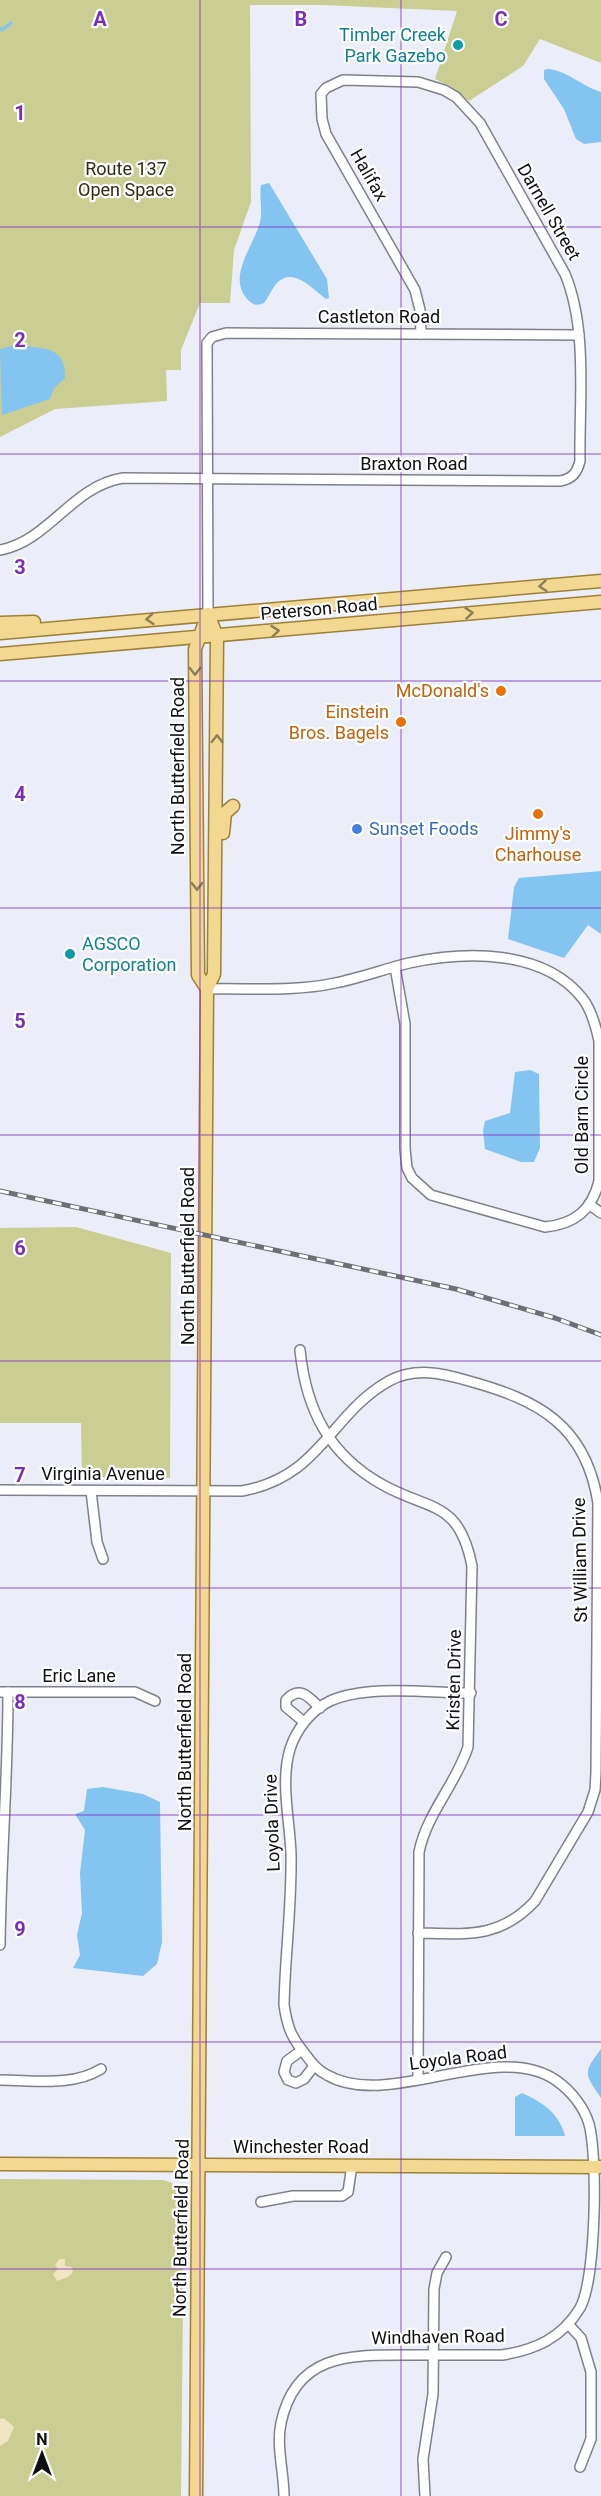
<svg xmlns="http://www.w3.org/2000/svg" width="601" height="2496" font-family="Roboto,sans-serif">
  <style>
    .green { fill: #cace93 }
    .sand { fill: #efe5c0 }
    .water { fill: #83c4f0 }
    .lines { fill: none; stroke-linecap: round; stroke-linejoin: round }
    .stream { stroke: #83c4f0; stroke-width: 3 }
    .minor-casing { stroke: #7e818a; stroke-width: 12 }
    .major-casing { stroke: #9e8137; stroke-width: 15 }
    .minor { stroke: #fff; stroke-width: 9 }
    .major { stroke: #f3d892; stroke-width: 12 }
    .rail-casing { stroke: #6d6f76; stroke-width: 5 }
    .rail { stroke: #fff; stroke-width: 3; stroke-dasharray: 9; stroke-linecap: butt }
    .oneway { stroke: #8c7e59 }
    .grid { fill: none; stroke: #7b2cbf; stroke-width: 1.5; stroke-opacity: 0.55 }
    .culture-dot { fill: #0f9aa8; stroke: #fff; stroke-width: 2 }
    .food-dot { fill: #e8710a; stroke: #fff; stroke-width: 2 }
    .shop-dot { fill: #3f7fe0; stroke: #fff; stroke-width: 2 }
    .labels { text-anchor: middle; stroke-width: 4.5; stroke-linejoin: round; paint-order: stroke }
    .culture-label { font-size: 18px; fill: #0d838f; stroke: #fff; text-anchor: end }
    .park-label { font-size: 18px; fill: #2d2e0f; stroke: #fff }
    .street-label { font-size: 18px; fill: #0e0f13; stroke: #fff }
    .food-label { font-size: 18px; fill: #c56008; stroke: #fff; text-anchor: end }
    .shop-label { font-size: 18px; fill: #366cbe; stroke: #fff; text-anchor: start }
    .grid-label { font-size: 20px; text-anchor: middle; font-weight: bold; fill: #7b2cbf; stroke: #fff; stroke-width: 4.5; stroke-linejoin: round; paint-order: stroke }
  </style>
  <rect width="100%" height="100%" fill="#ebeef8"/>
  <g class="green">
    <polygon points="0,0 601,0 601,63 540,39 523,66 469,101 449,86 435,79 457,11 322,5 250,5 251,202 234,250 230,303 200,303 181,350 181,370 166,370 167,401 55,409 0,437"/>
    <polygon points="76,1227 171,1253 170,1478 82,1477 81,1423 0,1423 0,1228"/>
    <path d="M0 2179 162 2180C177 2183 182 2189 184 2204L181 2496H0Z"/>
  </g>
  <g class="sand">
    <polygon points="59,2259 65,2259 65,2266 72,2267 73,2272 68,2277 57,2281 53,2274 58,2269 55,2265"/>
    <polygon points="4,2418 14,2427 8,2441 0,2446 0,2419"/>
  </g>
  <g class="water">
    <path d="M547 69C567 70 581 86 601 92V142L584 144 576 139 564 109 544 79V70Z"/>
    <path d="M269 183 327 279 329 298 326 299C313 289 293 266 277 283 272 288 269 297 264 303 257 306 253 305 248 300 226 277 254 246 260 222 263 210 259 198 261 185Z"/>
    <path d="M16 345C37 349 67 343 65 378L54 388 50 399 2 415 0 349Z"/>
    <polygon points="601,871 601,934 588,925 564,958 508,939 514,887 519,878"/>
    <polygon points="530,1070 539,1074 540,1148 534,1162 521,1162 485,1149 483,1130 485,1121 510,1113 515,1072"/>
    <polygon points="103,1787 143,1794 160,1802 162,1942 157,1964 143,1976 73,1968 80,1955 77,1935 82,1913 80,1873 85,1830 75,1814 84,1811 87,1789"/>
    <path d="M601 2049V2098C584 2073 583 2073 601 2049Z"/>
    <path d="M522 2093C542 2102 559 2113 565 2136H515V2097Z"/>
  </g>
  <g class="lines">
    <polyline class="stream" points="0,28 2,30 11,23"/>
    <g class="minor-casing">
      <g id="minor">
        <path d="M0 550C49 541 72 486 123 478L560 481C572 479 577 473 580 461 579 402 588 329 565 274L480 123 456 97 444 90 418 82 343 80 326 88 321 94 322 119 326 134 415 290 420 310 421 334"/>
        <polyline points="208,614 207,343 212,337 226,333 579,335"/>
        <path d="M207 989C249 988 294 992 335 983 360 978 384 969 409 963 466 951 544 949 583 999 592 1011 596 1027 599 1041V1181C592 1210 575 1224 545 1227L431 1195 412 1178 407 1168 405 1149V1024L395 967"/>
        <polyline points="590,1205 601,1213"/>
        <path d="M300 1350C306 1410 329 1455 383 1485 430 1511 459 1500 472 1566L468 1747C456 1784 427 1813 419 1852L418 2079"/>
        <path d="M0 1490 242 1491C321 1477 330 1414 389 1381 415 1367 442 1373 469 1381 538 1400 586 1425 598 1503L596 1773 595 1790 588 1812 535 1901C500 1939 466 1934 418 1933"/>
        <polyline points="91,1491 97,1542 103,1559"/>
        <polyline points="0,1692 135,1692 155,1701"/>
        <path d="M304 1722 286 1707V1700C300 1685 309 1697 320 1708"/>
        <path d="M0 1945C1 1860 8 1777 8 1692"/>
        <polyline points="302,2050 287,2061 284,2072 288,2080 296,2083 304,2079 314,2066"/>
        <path d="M0 2080C34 2080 72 2087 101 2069"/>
        <polyline points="261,2202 293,2196 342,2196 348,2192 352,2165"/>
        <polyline points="568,2324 581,2338 591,2372 591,2439 580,2467"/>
        <path d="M284 2496C284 2473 276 2446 281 2423 296 2352 352 2355 411 2355 441 2355 472 2355 502 2355 535 2350 562 2338 580 2308 596 2279 598 2157 589 2124 584 2107 571 2091 557 2081 497 2038 389 2111 327 2075 315 2069 310 2060 302 2050 290 2035 287 2024 284 2005 285 1955 292 1905 291 1854 290 1821 280 1782 290 1749 296 1730 311 1710 330 1701 368 1684 430 1693 471 1693"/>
        <polyline points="425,2496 423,2459 433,2394 434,2289 437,2273 446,2257"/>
      </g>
    </g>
    <g class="major-casing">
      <g id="major">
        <polyline points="0,623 34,622"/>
        <polyline points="0,633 601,581"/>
        <polyline points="0,654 601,602"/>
        <polyline points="223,833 225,813 233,806"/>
        <polyline points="207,989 198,975 195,649 208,614"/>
        <polyline points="0,2164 601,2167"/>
        <polyline points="196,2496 207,989 214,974 217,637 208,614"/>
      </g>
    </g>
    <use href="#minor" class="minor"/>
    <use href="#major" class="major"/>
    <g class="rail-casing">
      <polyline id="rail" points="0,1191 456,1289 555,1318 601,1335"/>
    </g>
    <use href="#rail" class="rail"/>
  </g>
  <defs><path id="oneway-chevron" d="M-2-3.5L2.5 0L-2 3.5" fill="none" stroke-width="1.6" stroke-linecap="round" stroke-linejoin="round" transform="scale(1.5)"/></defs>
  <g class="oneway">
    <use href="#oneway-chevron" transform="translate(543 586) rotate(175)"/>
    <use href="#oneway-chevron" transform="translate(469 613) rotate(-5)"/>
    <use href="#oneway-chevron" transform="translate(150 619) rotate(175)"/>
    <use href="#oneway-chevron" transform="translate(275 631) rotate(-6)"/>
    <use href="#oneway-chevron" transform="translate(195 671) rotate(90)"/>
    <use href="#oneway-chevron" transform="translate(217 739) rotate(-90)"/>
    <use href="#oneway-chevron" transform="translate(197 886) rotate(89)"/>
  </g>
  <path class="grid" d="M200 0V2496M401 0V2496M0 227H601M0 454H601M0 681H601M0 908H601M0 1135H601M0 1361H601M0 1588H601M0 1815H601M0 2042H601M0 2269H601"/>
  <g class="culture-dot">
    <circle cx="458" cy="45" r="6"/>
    <circle cx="70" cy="954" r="6"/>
  </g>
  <g class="food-dot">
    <circle cx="501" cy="691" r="6"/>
    <circle cx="401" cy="722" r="6"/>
    <circle cx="538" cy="814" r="6"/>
  </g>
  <circle class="shop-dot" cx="357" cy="829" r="6"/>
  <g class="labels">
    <g class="culture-label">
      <text x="446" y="41">Timber Creek<tspan x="446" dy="21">Park Gazebo</tspan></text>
      <text x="82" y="950" text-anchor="start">AGSCO<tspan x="82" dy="21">Corporation</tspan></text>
    </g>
    <g class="park-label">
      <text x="126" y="175">Route 137<tspan x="126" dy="21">Open Space</tspan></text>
    </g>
    <g class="street-label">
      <text transform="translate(369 175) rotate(60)" y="6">Halifax</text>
      <text transform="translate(549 212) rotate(60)" y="6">Darnell Street</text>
      <text x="379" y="323">Castleton Road</text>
      <text x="414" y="470">Braxton Road</text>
      <text transform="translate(319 609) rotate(-5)" y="6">Peterson Road</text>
      <text transform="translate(178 766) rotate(-90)" y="6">North Butterfield Road</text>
      <text transform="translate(582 1115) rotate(-90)" y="6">Old Barn Circle</text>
      <text transform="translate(188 1256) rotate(-90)" y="6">North Butterfield Road</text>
      <text x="103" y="1480">Virginia Avenue</text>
      <text transform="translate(580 1560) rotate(-91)" y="6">St William Drive</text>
      <text x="79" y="1682">Eric Lane</text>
      <text transform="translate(454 1680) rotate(-89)" y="6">Kristen Drive</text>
      <text transform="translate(185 1742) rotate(-90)" y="6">North Butterfield Road</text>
      <text transform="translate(272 1823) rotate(-92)" y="6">Loyola Drive</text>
      <text transform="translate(458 2058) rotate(-7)" y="6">Loyola Road</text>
      <text x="301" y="2153">Winchester Road</text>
      <text transform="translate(181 2228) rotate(-89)" y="6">North Butterfield Road</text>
      <text transform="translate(438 2337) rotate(-1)" y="6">Windhaven Road</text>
    </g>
    <g class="food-label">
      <text x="489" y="697">McDonald's</text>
      <text x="389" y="718">Einstein<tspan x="389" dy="21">Bros. Bagels</tspan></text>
      <text x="538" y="840" text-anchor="middle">Jimmy's<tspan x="538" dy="21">Charhouse</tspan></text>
    </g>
    <g class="shop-label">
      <text x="369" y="835">Sunset Foods</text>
    </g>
  </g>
  <g class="grid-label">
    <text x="100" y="26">A</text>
    <text x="301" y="26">B</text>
    <text x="501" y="26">C</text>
    <text x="20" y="120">1</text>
    <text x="20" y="347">2</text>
    <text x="20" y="574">3</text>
    <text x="20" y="801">4</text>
    <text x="20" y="1028">5</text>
    <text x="20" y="1255">6</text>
    <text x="20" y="1482">7</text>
    <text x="20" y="1709">8</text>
    <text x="20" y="1936">9</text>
  </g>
  <g transform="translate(42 2454)" stroke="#ffffff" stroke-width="4.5" paint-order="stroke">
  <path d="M0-4.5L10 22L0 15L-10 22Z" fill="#0e0f13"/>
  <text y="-9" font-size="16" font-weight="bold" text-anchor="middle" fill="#0e0f13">N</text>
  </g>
</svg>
